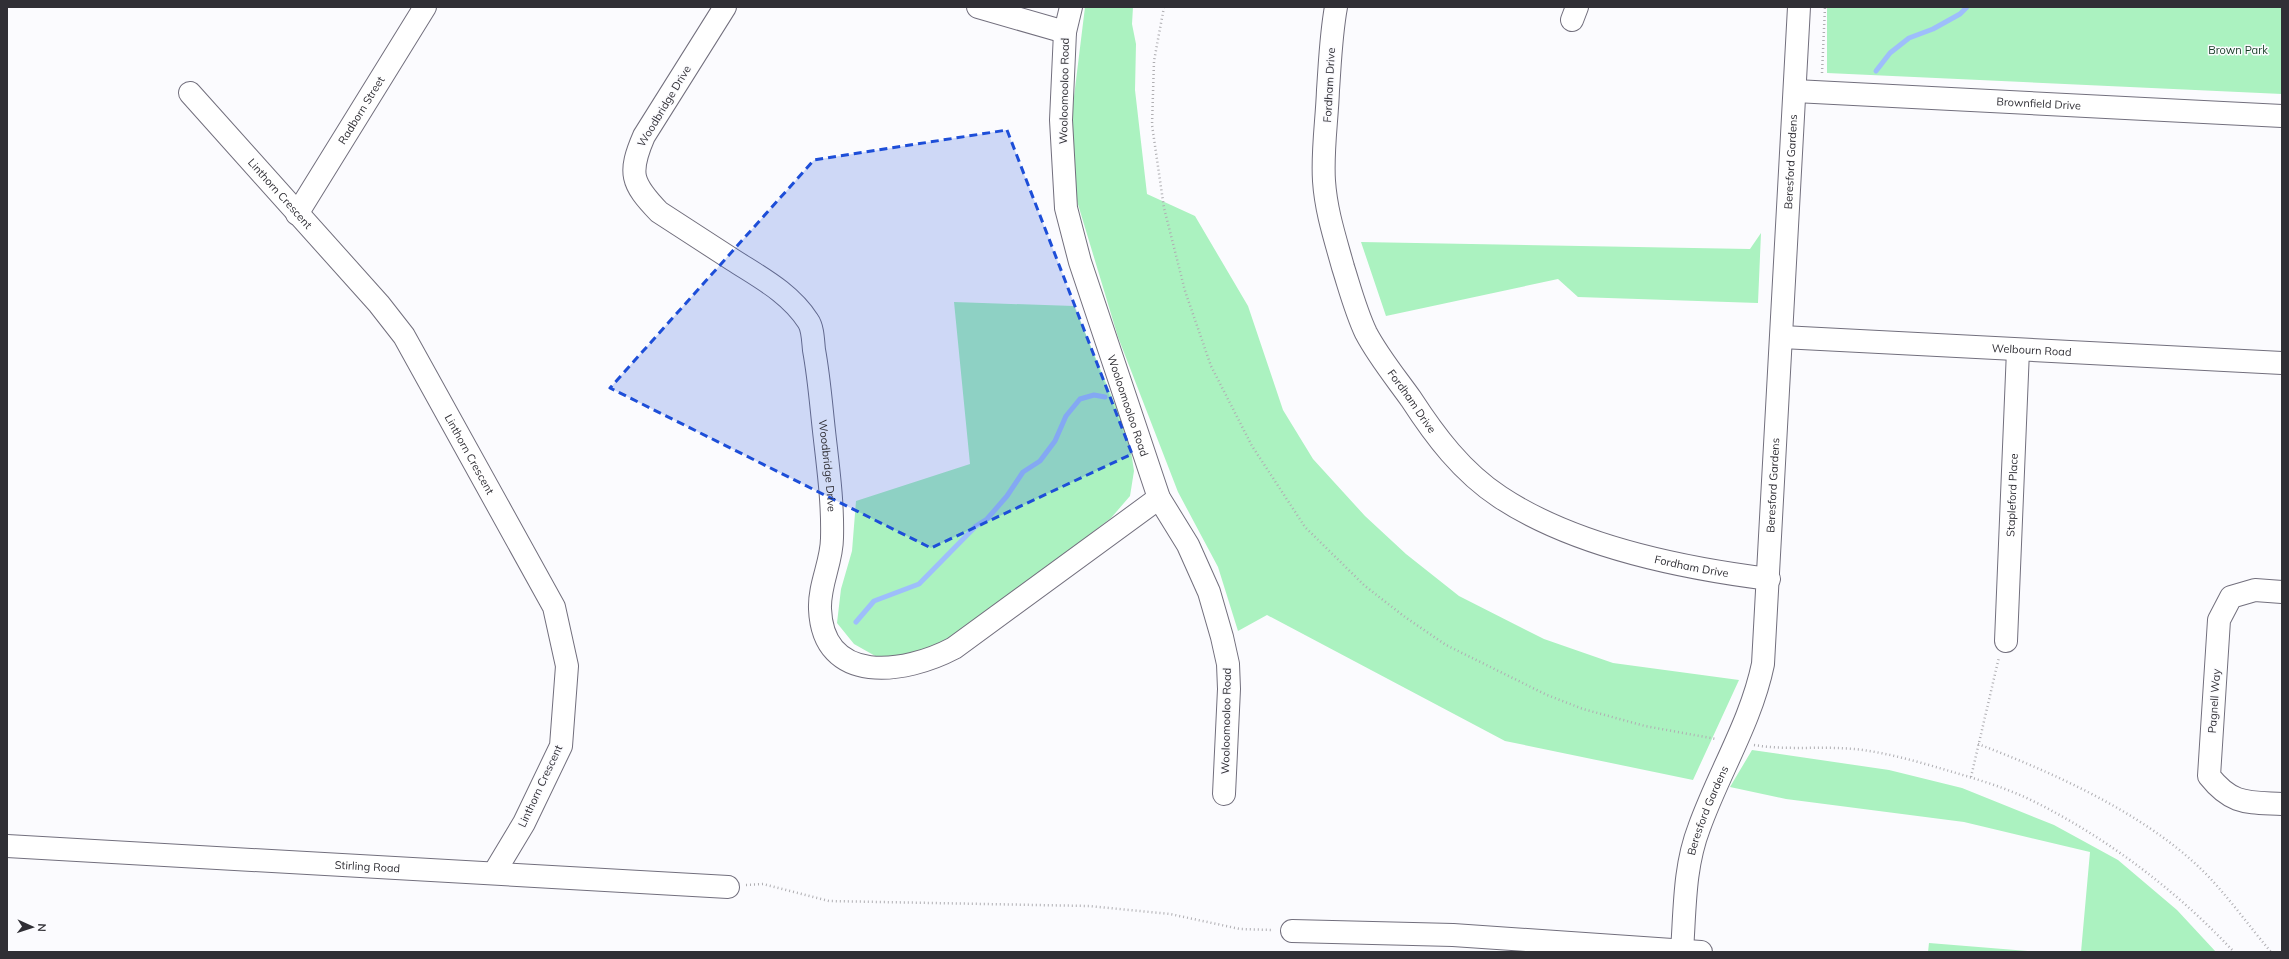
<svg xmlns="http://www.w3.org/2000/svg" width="2289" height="959" font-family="Mulish,sans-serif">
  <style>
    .green { fill: #abf2c0 }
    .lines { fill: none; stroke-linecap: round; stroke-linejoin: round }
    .stream { stroke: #9ebefb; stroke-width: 5 }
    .minor-casing { stroke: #726f7d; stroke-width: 24 }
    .path { stroke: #afaeb2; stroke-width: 2.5; stroke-dasharray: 1 3; stroke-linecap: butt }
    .minor { stroke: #fff; stroke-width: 22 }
    .marked { fill: #1d4ed8; fill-opacity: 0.2; stroke: #1d4ed8; stroke-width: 3; stroke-dasharray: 8 5; stroke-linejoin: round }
    .labels { text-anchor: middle; stroke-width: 3; stroke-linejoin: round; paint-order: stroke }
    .park-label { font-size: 11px; fill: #163b24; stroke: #fbfbfe }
    .street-label { font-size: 11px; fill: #302f35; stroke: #fbfbfe }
  </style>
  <rect width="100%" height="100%" fill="#fbfbfe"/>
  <g class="green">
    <polygon points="1085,7 1133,7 1132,24 1136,44 1135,90 1147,194 1195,216 1248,306 1283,410 1313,459 1365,516 1406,554 1459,596 1544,639 1613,663 1739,680 1693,780 1505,741 1267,615 1238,631 1218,567 1178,492 1118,337 1077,201 1071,121"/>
    <polygon points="1827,7 2282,7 2282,94 1827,73"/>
    <polygon points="1761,233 1758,303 1578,297 1558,279 1386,316 1361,242 1750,249"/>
    <polygon points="954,302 1074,306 1129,438 1134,471 1130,496 1111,518 1023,586 941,644 907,655 877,657 854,644 837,623 841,589 852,551 856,501 970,464"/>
    <polygon points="1752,750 1889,770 1962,788 2054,825 2118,860 2177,910 2216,952 2081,952 2090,852 1964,822 1786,799 1730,787"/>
    <polygon points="1929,943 2039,952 1928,952"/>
  </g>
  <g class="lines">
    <g class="stream">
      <polyline points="1876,71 1890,53 1909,38 1933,29 1960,14 1967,7"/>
      <polyline points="856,622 874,601 919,584 976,526 987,519 1007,496 1023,472 1040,461 1055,441 1066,416 1080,399 1094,395 1105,397"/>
    </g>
    <g class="minor-casing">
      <g id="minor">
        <path id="s1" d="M725 7 644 136C628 173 631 183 659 212 684 228 708 244 733 260 761 278 790 293 808 321 813 328 813 341 814 350 819 377 821 404 824 431 828 467 833 502 832 538 832 562 819 584 820 609 823 686 905 674 954 648L1159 498"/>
        <polyline points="978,7 1065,32"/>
        <path id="s2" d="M1071 7 1065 32 1061 120 1066 208 1080 262 1159 498 1188 545 1209 592 1222 637 1228 664 1229 689 1224 794"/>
        <path id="s3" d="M1336 7C1331 34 1330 62 1328 90 1327 120 1322 151 1324 181 1326 211 1335 238 1343 267 1350 289 1356 312 1366 333 1378 356 1396 378 1411 399 1435 436 1462 472 1500 497 1574 546 1681 568 1769 579"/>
        <polyline points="1572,20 1577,7"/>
        <path id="s4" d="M1795 91 2282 116"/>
        <path id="s5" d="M190 93 379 304 404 336 554 607 567 666 561 746 524 823 494 873"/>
        <path id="s6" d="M297 214 425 7"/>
        <path id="s7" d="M1782 337 2282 363"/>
        <path d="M2282 592 2255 590 2231 597 2219 620 2209 776C2232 805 2247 802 2282 804"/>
        <path id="s8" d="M2006 641 2018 350"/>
        <path id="s9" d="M7 846 728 887"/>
        <polyline points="1292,931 1453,935 1701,952"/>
        <path id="s10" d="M1682 951C1685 909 1684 867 1699 828 1719 772 1751 722 1763 664L1799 7"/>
      </g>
    </g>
    <g class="path">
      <polyline points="1164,7 1154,61 1152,125 1164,208 1185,291 1211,366 1252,446 1305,527 1365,586 1405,617 1446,645 1547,695 1583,709 1645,726 1716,739"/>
      <polyline points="1822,73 1825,7"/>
      <path d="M1978 744C2054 773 2141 812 2200 868 2224 891 2249 926 2271 952"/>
      <path d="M1754 745C1790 751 1827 745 1863 750 1891 754 1919 762 1946 770 1976 779 2008 788 2037 803 2110 840 2178 892 2234 952"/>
      <polyline points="1971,777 1999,657"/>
      <polyline points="746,885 763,884 829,901 1089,906 1170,914 1240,929 1273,930"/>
    </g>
    <use href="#minor" class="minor"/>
  </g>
  <path class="marked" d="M1007 130 1132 454 931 548 610 388 814 160Z"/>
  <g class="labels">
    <g class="park-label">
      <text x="2238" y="54">Brown Park</text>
    </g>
    <g class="street-label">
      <text transform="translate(1329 85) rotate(-87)" y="4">Fordham Drive</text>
      <text transform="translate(1064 91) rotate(-89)" y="4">Wooloomooloo Road</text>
      <text dy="4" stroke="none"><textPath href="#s4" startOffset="244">Brownfield Drive</textPath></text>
      <text transform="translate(664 106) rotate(-59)" y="4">Woodbridge Drive</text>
      <text dy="4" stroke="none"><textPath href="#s6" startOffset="122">Radborn Street</textPath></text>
      <text dy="4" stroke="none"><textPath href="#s10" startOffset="804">Beresford Gardens</textPath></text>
      <text dy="4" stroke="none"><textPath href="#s5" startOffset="135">Linthorn Crescent</textPath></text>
      <text dy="4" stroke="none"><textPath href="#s7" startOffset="250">Welbourn Road</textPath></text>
      <text dy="4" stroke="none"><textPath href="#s3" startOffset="415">Fordham Drive</textPath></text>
      <text dy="4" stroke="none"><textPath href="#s2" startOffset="409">Wooloomooloo Road</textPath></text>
      <text dy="4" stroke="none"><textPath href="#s5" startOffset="459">Linthorn Crescent</textPath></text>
      <text dy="4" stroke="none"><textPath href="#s1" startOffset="570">Woodbridge Drive</textPath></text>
      <text dy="4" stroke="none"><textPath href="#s10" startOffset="480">Beresford Gardens</textPath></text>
      <text dy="4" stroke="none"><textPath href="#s8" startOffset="146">Stapleford Place</textPath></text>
      <text dy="4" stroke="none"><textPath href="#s3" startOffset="751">Fordham Drive</textPath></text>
      <text transform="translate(2214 701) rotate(-86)" y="4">Pagnell Way</text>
      <text transform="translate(1226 721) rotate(-89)" y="4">Wooloomooloo Road</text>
      <text transform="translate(540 786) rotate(-65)" y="4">Linthorn Crescent</text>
      <text dy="4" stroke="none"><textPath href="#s10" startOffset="144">Beresford Gardens</textPath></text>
      <text dy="4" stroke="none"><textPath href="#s9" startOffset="361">Stirling Road</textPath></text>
    </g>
  </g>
  <rect width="2289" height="959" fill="none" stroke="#302f35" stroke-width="16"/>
  <g transform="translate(32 927) rotate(93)" stroke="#fbfbfe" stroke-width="3" paint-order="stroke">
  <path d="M0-3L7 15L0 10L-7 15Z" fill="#302f35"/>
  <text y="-6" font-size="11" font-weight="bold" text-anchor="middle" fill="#302f35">N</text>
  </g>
</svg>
